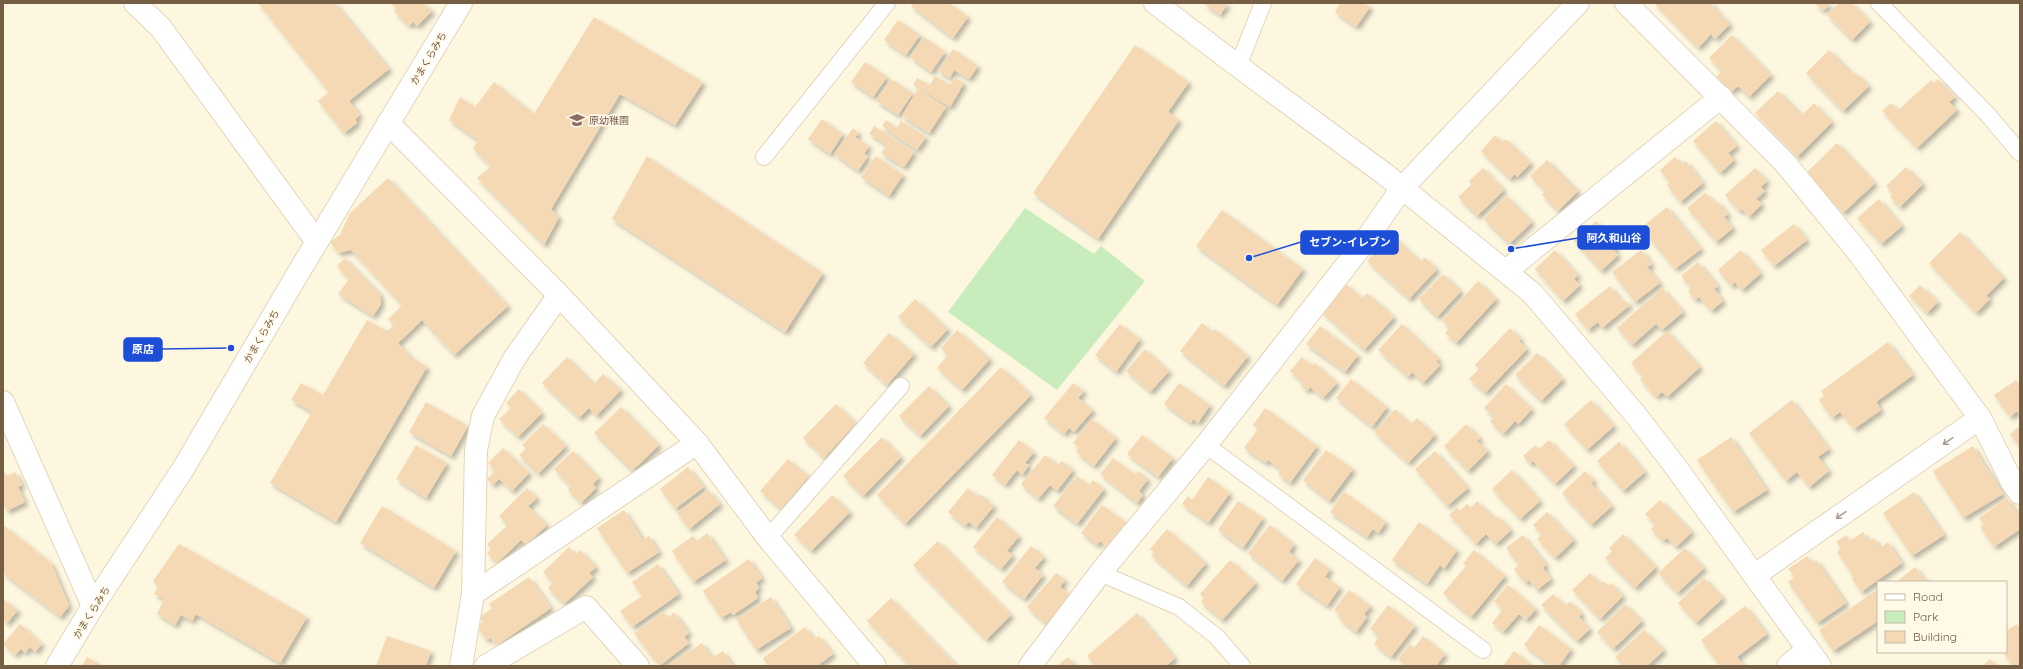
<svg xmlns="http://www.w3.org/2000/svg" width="2023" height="669" font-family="Quicksand,'Noto Sans JP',sans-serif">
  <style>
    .green { fill: #c9ecbd }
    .building { fill: #f5d9b5; filter: url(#shadow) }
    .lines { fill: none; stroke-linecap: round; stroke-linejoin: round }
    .service-casing { stroke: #e2d4bb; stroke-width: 18 }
    .minor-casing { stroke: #e2d4bb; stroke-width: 24 }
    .tertiary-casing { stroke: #e2d4bb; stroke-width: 24 }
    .service { stroke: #fff; stroke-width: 16 }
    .minor { stroke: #fff; stroke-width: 22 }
    .tertiary { stroke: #fff; stroke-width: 22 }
    .oneway { stroke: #ad9e8f }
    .labels { text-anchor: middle; stroke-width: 3.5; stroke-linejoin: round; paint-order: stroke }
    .street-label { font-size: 10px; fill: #765e45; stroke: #fff9e7 }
    .education-label { font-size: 10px; fill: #785e54; stroke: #fff9e7; text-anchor: start }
    .leader { fill: none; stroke: #1d4ed8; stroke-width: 1.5 }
    .callout-dot { fill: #1d4ed8; stroke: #fff9e7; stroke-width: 1.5 }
    .callout { fill: #1d4ed8; stroke: #1d4ed8; stroke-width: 1.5 }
    .callout-label { font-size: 11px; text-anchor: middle; font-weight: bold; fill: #fff }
  </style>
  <defs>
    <filter id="shadow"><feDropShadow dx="3.5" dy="3.5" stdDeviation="2" flood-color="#0004"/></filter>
  </defs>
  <rect width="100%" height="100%" fill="#fef7df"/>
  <polygon class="green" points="1025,208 1094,254 1101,246 1145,281 1057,390 948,312"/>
  <g class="building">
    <polygon points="258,3 335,3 389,69 349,101 360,115 355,119 357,123 344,133 318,101 329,92"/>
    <polygon points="391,3 423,3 432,11 417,26 413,22 409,26 394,11 396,9"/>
    <polygon points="913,3 949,3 968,17 953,38 911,6"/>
    <polygon points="1203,3 1228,3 1220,15"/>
    <polygon points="1340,3 1364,3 1370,7 1356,27 1335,12"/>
    <polygon points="1654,3 1714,3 1712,5 1730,24 1715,39 1711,34 1698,48"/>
    <polygon points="1814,3 1831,3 1823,11"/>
    <polygon points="1839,3 1852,3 1870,22 1852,40 1827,15"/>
    <polygon points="594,17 703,82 675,125 620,94 551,209 559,217 544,245 477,178 491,166 473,149 478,140 449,120 460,97 475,107 494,82 534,114"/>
    <polygon points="898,20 920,35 906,55 884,40"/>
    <polygon points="1732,35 1771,75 1749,97 1738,86 1731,92 1716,77 1722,71 1709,58"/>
    <polygon points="924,37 945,52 931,72 910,57"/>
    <polygon points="1135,45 1189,82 1168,112 1179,120 1098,239 1033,193"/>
    <polygon points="953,49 978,66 969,79 954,70 950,78 938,71"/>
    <polygon points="1829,50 1854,75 1856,73 1869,86 1843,111 1806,73"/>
    <polygon points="865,62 887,77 873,97 851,82"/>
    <polygon points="935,76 950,85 954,77 964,83 950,107 913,85 917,78 930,85"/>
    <polygon points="891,79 913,93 898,115 876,101"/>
    <polygon points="1938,79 1955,97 1949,102 1957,110 1917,148 1882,111 1891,103 1898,110 1931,80 1934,83"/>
    <polygon points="918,89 946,107 929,133 902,116"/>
    <polygon points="1778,91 1802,115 1814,103 1832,122 1797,157 1755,113"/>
    <polygon points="822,119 843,134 830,154 808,139"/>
    <polygon points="886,120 897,128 901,121 926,137 917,150 882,126"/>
    <polygon points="1716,121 1737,146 1728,153 1734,160 1720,173 1693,141"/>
    <polygon points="874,126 914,152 904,167 881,153 887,145 869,134"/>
    <polygon points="853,128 859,133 855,137 869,146 864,154 868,156 858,171 834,154"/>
    <polygon points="1495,135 1502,142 1506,139 1531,163 1517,177 1515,174 1510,179 1481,151"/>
    <polygon points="1837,143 1875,183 1843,213 1806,173"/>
    <polygon points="647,156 823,273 785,332 612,219"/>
    <polygon points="876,156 903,175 889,196 861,177"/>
    <polygon points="1675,157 1682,164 1686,161 1703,183 1680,202 1667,185 1670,183 1660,170"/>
    <polygon points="1547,160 1578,191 1558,211 1542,195 1545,191 1530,176"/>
    <polygon points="1906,167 1923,184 1900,207 1890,197 1893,193 1886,186"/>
    <polygon points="1483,168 1504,190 1477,216 1458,197 1471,185 1469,181"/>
    <polygon points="1755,168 1767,181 1761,187 1765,191 1756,199 1762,204 1749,217 1742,209 1739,211 1725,195"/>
    <polygon points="388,178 508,306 454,355 422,320 398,343 411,357 427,367 336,522 270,483 312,412 291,400 301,383 323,395 367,320 387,331 394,325 388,319 402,305 351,250 338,253 330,242 340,235 350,213"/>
    <polygon points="1705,193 1715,203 1717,201 1728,214 1724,217 1733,228 1716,242 1687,208"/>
    <polygon points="1507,196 1532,222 1509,244 1484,219"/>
    <polygon points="1879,199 1902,226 1881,244 1857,218"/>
    <polygon points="1667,207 1701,249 1675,269 1641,228"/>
    <polygon points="1222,210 1303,269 1277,305 1196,246"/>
    <polygon points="1596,221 1617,245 1613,249 1618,255 1601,271 1574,241"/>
    <polygon points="1794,224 1807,240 1774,266 1761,250"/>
    <polygon points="1960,232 2004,278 1986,296 1990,299 1976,313 1929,263"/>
    <polygon points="1391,234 1421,262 1424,257 1437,269 1409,299 1367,261"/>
    <polygon points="1555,250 1578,275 1574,279 1580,285 1563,301 1535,269"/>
    <polygon points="1641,250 1652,264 1647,267 1660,283 1635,302 1612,272"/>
    <polygon points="1741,250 1761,273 1742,290 1735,282 1731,286 1718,270"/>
    <polygon points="345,258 380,294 381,304 373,316 338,294 349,279 337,266"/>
    <polygon points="1698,262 1718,286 1714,289 1723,301 1711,311 1699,297 1695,300 1688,292 1691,288 1681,276"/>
    <polygon points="1443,274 1461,291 1437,317 1419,299"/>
    <polygon points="1478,281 1496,299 1456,343 1445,333 1450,328 1442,321"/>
    <polygon points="1346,284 1362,298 1367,293 1394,317 1364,350 1321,311"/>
    <polygon points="1920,285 1938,302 1927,313 1909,296"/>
    <polygon points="1610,286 1623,302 1625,300 1630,305 1602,328 1598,322 1588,330 1575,314"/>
    <polygon points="1662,288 1683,312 1662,330 1656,324 1632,345 1617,328"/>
    <polygon points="915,299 948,329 931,347 898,317"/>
    <polygon points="1202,323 1212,332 1215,329 1248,356 1224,386 1180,351"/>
    <polygon points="1120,324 1140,339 1116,372 1095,355"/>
    <polygon points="1402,324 1439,359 1436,361 1440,365 1423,383 1412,372 1408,377 1378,350"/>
    <polygon points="1320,326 1358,355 1345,372 1306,344"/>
    <polygon points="1510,328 1521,339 1519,341 1527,349 1485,393 1469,379 1479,369 1475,365"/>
    <polygon points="957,330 990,359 962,390 937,368 948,355 941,348"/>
    <polygon points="1667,331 1700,367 1667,397 1662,392 1656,397 1640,380 1643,377 1631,363"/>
    <polygon points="889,333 914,354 887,385 863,363"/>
    <polygon points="1888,342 1913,375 1876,402 1881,410 1854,429 1840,412 1832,418 1819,400 1824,396 1821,391"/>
    <polygon points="1145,349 1169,371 1150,392 1126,371"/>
    <polygon points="1537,353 1563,379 1541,401 1515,375"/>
    <polygon points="567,357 594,384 603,374 621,390 596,416 589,408 579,418 542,383"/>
    <polygon points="1302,357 1312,366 1315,363 1337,383 1323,398 1310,387 1307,391 1301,386 1303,383 1290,371"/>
    <polygon points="1001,367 1031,395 905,524 877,495"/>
    <polygon points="1351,379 1387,407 1372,427 1336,398"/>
    <polygon points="2016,380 2020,385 2020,415 2017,411 2010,417 1994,395"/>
    <polygon points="1073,383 1084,391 1078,398 1093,410 1074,432 1069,428 1064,434 1044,418"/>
    <polygon points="1179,383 1210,405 1198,423 1193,419 1191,423 1164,404"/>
    <polygon points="1506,384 1532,409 1518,424 1515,421 1503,434 1490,421 1494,417 1484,408"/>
    <polygon points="929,386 949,406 920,436 899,416"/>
    <polygon points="519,389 542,413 518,437 499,419 511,408 506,403"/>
    <polygon points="1591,400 1614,426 1587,450 1564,424"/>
    <polygon points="1792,400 1829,449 1818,457 1829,471 1809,487 1797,472 1786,481 1749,433"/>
    <polygon points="426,402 468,426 451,456 409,432"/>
    <polygon points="836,404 856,423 824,458 803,438"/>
    <polygon points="621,407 659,445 632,471 594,433"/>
    <polygon points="1265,408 1317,446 1290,483 1278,474 1281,470 1268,460 1266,463 1244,448 1258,429 1253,425"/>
    <polygon points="1395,409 1411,424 1417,418 1435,435 1408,463 1374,432"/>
    <polygon points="1092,419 1116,438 1094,466 1076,452 1079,448 1073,443"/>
    <polygon points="543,424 566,446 538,474 519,455 526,449 522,445"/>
    <polygon points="1466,424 1480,438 1477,441 1488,451 1468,471 1444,446"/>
    <polygon points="2020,426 2020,448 2010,434"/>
    <polygon points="1142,435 1173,458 1158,477 1127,454"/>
    <polygon points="882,437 901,457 863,496 843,476"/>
    <polygon points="1731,437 1767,490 1733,512 1697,460"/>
    <polygon points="1019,440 1034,452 1025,463 1029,465 1022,475 1017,470 1005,485 992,475"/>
    <polygon points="1549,440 1574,466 1555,484 1533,461 1530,464 1523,456 1535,445 1539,449"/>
    <polygon points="1619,442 1645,472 1623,491 1597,461"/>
    <polygon points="416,445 447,463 426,498 396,479"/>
    <polygon points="1973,446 2003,494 1963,518 1933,471"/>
    <polygon points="503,448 529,473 512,491 499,479 493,485 487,479 495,471 488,463"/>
    <polygon points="1326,450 1353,469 1329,501 1303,480"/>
    <polygon points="573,451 599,478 593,484 596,488 581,503 568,490 571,487 554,469"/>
    <polygon points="1435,451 1468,488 1447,506 1415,469"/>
    <polygon points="1045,455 1058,465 1062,461 1073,470 1057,491 1050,485 1038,499 1021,484"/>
    <polygon points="1113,458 1135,475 1138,471 1148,479 1139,491 1143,495 1137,503 1100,474"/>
    <polygon points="788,459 809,476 781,509 760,491"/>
    <polygon points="688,467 704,487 675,509 660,489"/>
    <polygon points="1512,470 1540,501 1520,519 1492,489"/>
    <polygon points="1585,471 1594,481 1591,483 1612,506 1591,525 1562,493"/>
    <polygon points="3,472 4,472 7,476 15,472 22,485 18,487 25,502 7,511 3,504"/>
    <polygon points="1077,476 1089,485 1093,480 1104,489 1077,524 1053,506"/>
    <polygon points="1208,477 1230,493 1208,523 1182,504 1188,496 1192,500"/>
    <polygon points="527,488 537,498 528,506 547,525 526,545 521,540 497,563 487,553 491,549 487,544 508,525 499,516"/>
    <polygon points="968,488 978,497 980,494 994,506 976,528 969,522 965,526 948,512"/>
    <polygon points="708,490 720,504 689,529 677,513"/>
    <polygon points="1344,492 1386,522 1378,533 1373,529 1367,537 1330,512"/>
    <polygon points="1914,492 1944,535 1912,556 1883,513"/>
    <polygon points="832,495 850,512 811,551 794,535"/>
    <polygon points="2007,498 2020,516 2020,529 1994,547 1980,527 1984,524 1979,518"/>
    <polygon points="1660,500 1692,532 1676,547 1667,538 1663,541 1651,529 1655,525 1645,514"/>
    <polygon points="1238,501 1263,518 1243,548 1218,530"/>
    <polygon points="1477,501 1495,519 1498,516 1511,530 1496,544 1486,534 1476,544 1449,515 1457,507 1460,511 1467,504 1471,508"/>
    <polygon points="1102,505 1127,523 1108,548 1100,541 1097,545 1081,533"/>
    <polygon points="382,506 456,551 434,588 360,543"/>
    <polygon points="624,510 643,540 649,536 659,552 627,573 597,528"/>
    <polygon points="1547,512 1574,540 1555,558 1537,539 1542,535 1533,525"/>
    <polygon points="997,517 1019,536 1007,551 1013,555 1001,569 973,547"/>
    <polygon points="1419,522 1457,550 1444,569 1440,565 1427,584 1392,560"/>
    <polygon points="3,525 51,563 69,606 60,617 3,573"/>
    <polygon points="1270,525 1294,544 1289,552 1299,560 1282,581 1248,553"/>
    <polygon points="1167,529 1206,563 1187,586 1151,555 1154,552 1150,549"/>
    <polygon points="1863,532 1869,541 1874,538 1880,548 1888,542 1902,563 1861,592 1852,579 1854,577 1837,552 1841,548 1836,542 1846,535 1850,541"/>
    <polygon points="707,533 726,560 693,582 672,551 693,536 697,541"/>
    <polygon points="1623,534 1656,567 1635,588 1605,558 1612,551 1609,548"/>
    <polygon points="1523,535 1546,565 1543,568 1551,579 1537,590 1529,580 1525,583 1514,569 1519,565 1506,548"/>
    <polygon points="938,541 1011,615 986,640 913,565"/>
    <polygon points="179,544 307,617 280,663 196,614 192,621 181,615 175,625 157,614 164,599 154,594 158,587 153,581"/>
    <polygon points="1031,546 1044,557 1035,568 1043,575 1024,599 1002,582"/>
    <polygon points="569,547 576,554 580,550 596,567 589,573 593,577 564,604 548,588 553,582 543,572"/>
    <polygon points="1685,548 1704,568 1677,593 1658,573"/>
    <polygon points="1474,550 1505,576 1471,617 1443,593 1466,566 1463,563"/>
    <polygon points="1807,556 1813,563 1816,560 1846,603 1817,623 1788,582 1795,577 1788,569"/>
    <polygon points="1315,558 1330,569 1325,577 1340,587 1327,606 1296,584"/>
    <polygon points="749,559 762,578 756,583 759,588 755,592 758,598 733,615 731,612 721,618 703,591"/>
    <polygon points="1230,560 1256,583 1222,620 1201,602 1204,598 1200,594"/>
    <polygon points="658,564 679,594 632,627 620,611 642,596 632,582"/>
    <polygon points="1915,567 1927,582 1901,582 1899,580"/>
    <polygon points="1056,573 1065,580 1060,587 1070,595 1046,624 1027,607"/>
    <polygon points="1590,573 1600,583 1603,581 1608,586 1611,583 1623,596 1600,619 1572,590"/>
    <polygon points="529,577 551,608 496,646 491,638 486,640 477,626 483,622 480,617 492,608 489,604"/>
    <polygon points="1704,578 1723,598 1696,623 1678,603"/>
    <polygon points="1508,585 1536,609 1526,620 1519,614 1503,632 1492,623 1503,609 1494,601"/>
    <polygon points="1878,589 1878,621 1833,651 1819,630"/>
    <polygon points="1349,590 1371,606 1364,614 1367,617 1356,632 1339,619 1341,616 1334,610"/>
    <polygon points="1553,594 1565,606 1570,601 1582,614 1579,617 1590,629 1577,641 1541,605"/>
    <polygon points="771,597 791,628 756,650 736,619"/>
    <polygon points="891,598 957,666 910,666 867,621"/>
    <polygon points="3,599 18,610 7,623 3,620"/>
    <polygon points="1625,604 1642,621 1613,649 1597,632"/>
    <polygon points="1388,605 1415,626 1391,657 1374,644 1379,636 1370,629"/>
    <polygon points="1745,606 1767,634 1737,657 1744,666 1720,666 1701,640"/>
    <polygon points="663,612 668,618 674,612 689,633 684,637 689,643 659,666 634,633"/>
    <polygon points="1137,613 1175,658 1166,666 1095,666 1087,656"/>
    <polygon points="20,624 42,644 35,652 30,647 25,653 21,649 15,655 3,644"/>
    <polygon points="2017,624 2020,628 2020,666 2013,666 2003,652 2006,652 2006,631"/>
    <polygon points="1539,625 1571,649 1559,666 1551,666 1524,645"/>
    <polygon points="805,627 814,639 819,636 833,654 817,666 768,666 763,658"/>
    <polygon points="1644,630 1664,650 1647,666 1624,666 1615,657"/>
    <polygon points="387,636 431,651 426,666 376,666"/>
    <polygon points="1423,636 1445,654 1436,666 1406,666 1398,659 1410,644 1414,648"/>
    <polygon points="702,643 712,658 723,651 733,666 667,666"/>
    <polygon points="1514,651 1529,663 1526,666 1503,666"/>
    <polygon points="87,657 103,666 82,666"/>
    <polygon points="1068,657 1075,666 1057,666"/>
    <polygon points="1990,659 1996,666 1983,666"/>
  </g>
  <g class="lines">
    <g class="service-casing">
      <g id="service">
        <polyline points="1879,3 1989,116 2020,153"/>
        <polyline points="1238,66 1263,3"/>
        <polyline points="764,157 887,3"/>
        <polyline points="1206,445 1483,650"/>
        <polyline points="768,538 901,386"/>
        <polyline points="1100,573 1179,607 1217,637 1242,666"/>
      </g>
    </g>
    <g class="minor-casing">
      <g id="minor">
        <polyline points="1626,3 1785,163 1858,252 1980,418 2012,482 2020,493"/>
        <polyline points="388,123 559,295 697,443 768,538 875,666"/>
        <polyline points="1506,271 1721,97"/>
        <polyline points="3,402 93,606"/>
        <polyline points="1755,575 1980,418"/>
        <polyline points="473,594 697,443"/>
        <polyline points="461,666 473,594 476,450 483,416 514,359 559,295"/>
        <polyline points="486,666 586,607 638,666"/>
        <polyline points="1030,666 1100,573 1206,445 1363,244 1402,188 1578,3"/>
        <polyline points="1788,666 1808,649"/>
      </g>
    </g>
    <g class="tertiary-casing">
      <g id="tertiary">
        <polyline points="135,3 161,28 317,242"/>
        <polyline points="1155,3 1238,66 1386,175 1532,293 1635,414 1675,466 1820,666"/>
        <polyline points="57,666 93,606 183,469 300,270 461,3"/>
      </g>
    </g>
    <use href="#service" class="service"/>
    <use href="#minor" class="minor"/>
    <use href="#tertiary" class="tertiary"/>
  </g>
  <defs><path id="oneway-shaft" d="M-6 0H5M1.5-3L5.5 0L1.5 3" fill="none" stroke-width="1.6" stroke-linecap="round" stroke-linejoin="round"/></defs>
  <g class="oneway">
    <use href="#oneway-shaft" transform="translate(1948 441) rotate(145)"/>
    <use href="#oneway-shaft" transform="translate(1841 515) rotate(145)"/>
  </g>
  <defs>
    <g id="school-bare" transform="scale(1.2)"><path d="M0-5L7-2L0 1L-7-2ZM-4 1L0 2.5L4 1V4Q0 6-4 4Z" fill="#8d6e63" stroke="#fff9e7" stroke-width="2.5" paint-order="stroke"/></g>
  </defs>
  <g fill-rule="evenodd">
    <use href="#school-bare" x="577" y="120"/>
  </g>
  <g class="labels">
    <g class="street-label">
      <text transform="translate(428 58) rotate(-59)" y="4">かまくらみち</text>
      <text transform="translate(261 336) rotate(-60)" y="4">かまくらみち</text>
      <text transform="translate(91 612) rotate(-58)" y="4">かまくらみち</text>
    </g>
    <g class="education-label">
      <text x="589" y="124">原幼稚園</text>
    </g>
  </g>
  <path class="leader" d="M1511 249L1578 238M1249 258L1301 242M231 348L162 349"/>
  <g class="callout-dot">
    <circle cx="1511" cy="249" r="4"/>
    <circle cx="1249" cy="258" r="4"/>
    <circle cx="231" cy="348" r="4"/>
  </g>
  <g class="callout">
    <rect x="1578" y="226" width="71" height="23" rx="4"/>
    <rect x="1301" y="231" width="97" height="23" rx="4"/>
    <rect x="124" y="338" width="38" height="23" rx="4"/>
  </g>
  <g class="callout-label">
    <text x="1614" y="242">阿久和山谷</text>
    <text x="1350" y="246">セブン-イレブン</text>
    <text x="143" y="353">原店</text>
  </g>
  <rect width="2023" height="669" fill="none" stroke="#765e45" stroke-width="8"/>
  <rect x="1877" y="581" width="130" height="72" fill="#fff9e7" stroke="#c8bba6"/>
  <rect x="1885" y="594" width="20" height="6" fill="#ffffff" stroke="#c8bba6"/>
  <text x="1913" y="601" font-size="12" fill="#765e45">Road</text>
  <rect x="1885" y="611" width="20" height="12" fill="#c9ecbd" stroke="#c8bba6"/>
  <text x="1913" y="621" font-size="12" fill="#765e45">Park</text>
  <rect x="1885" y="631" width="20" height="12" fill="#f5d9b5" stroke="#c8bba6"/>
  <text x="1913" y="641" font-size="12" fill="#765e45">Building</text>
</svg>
